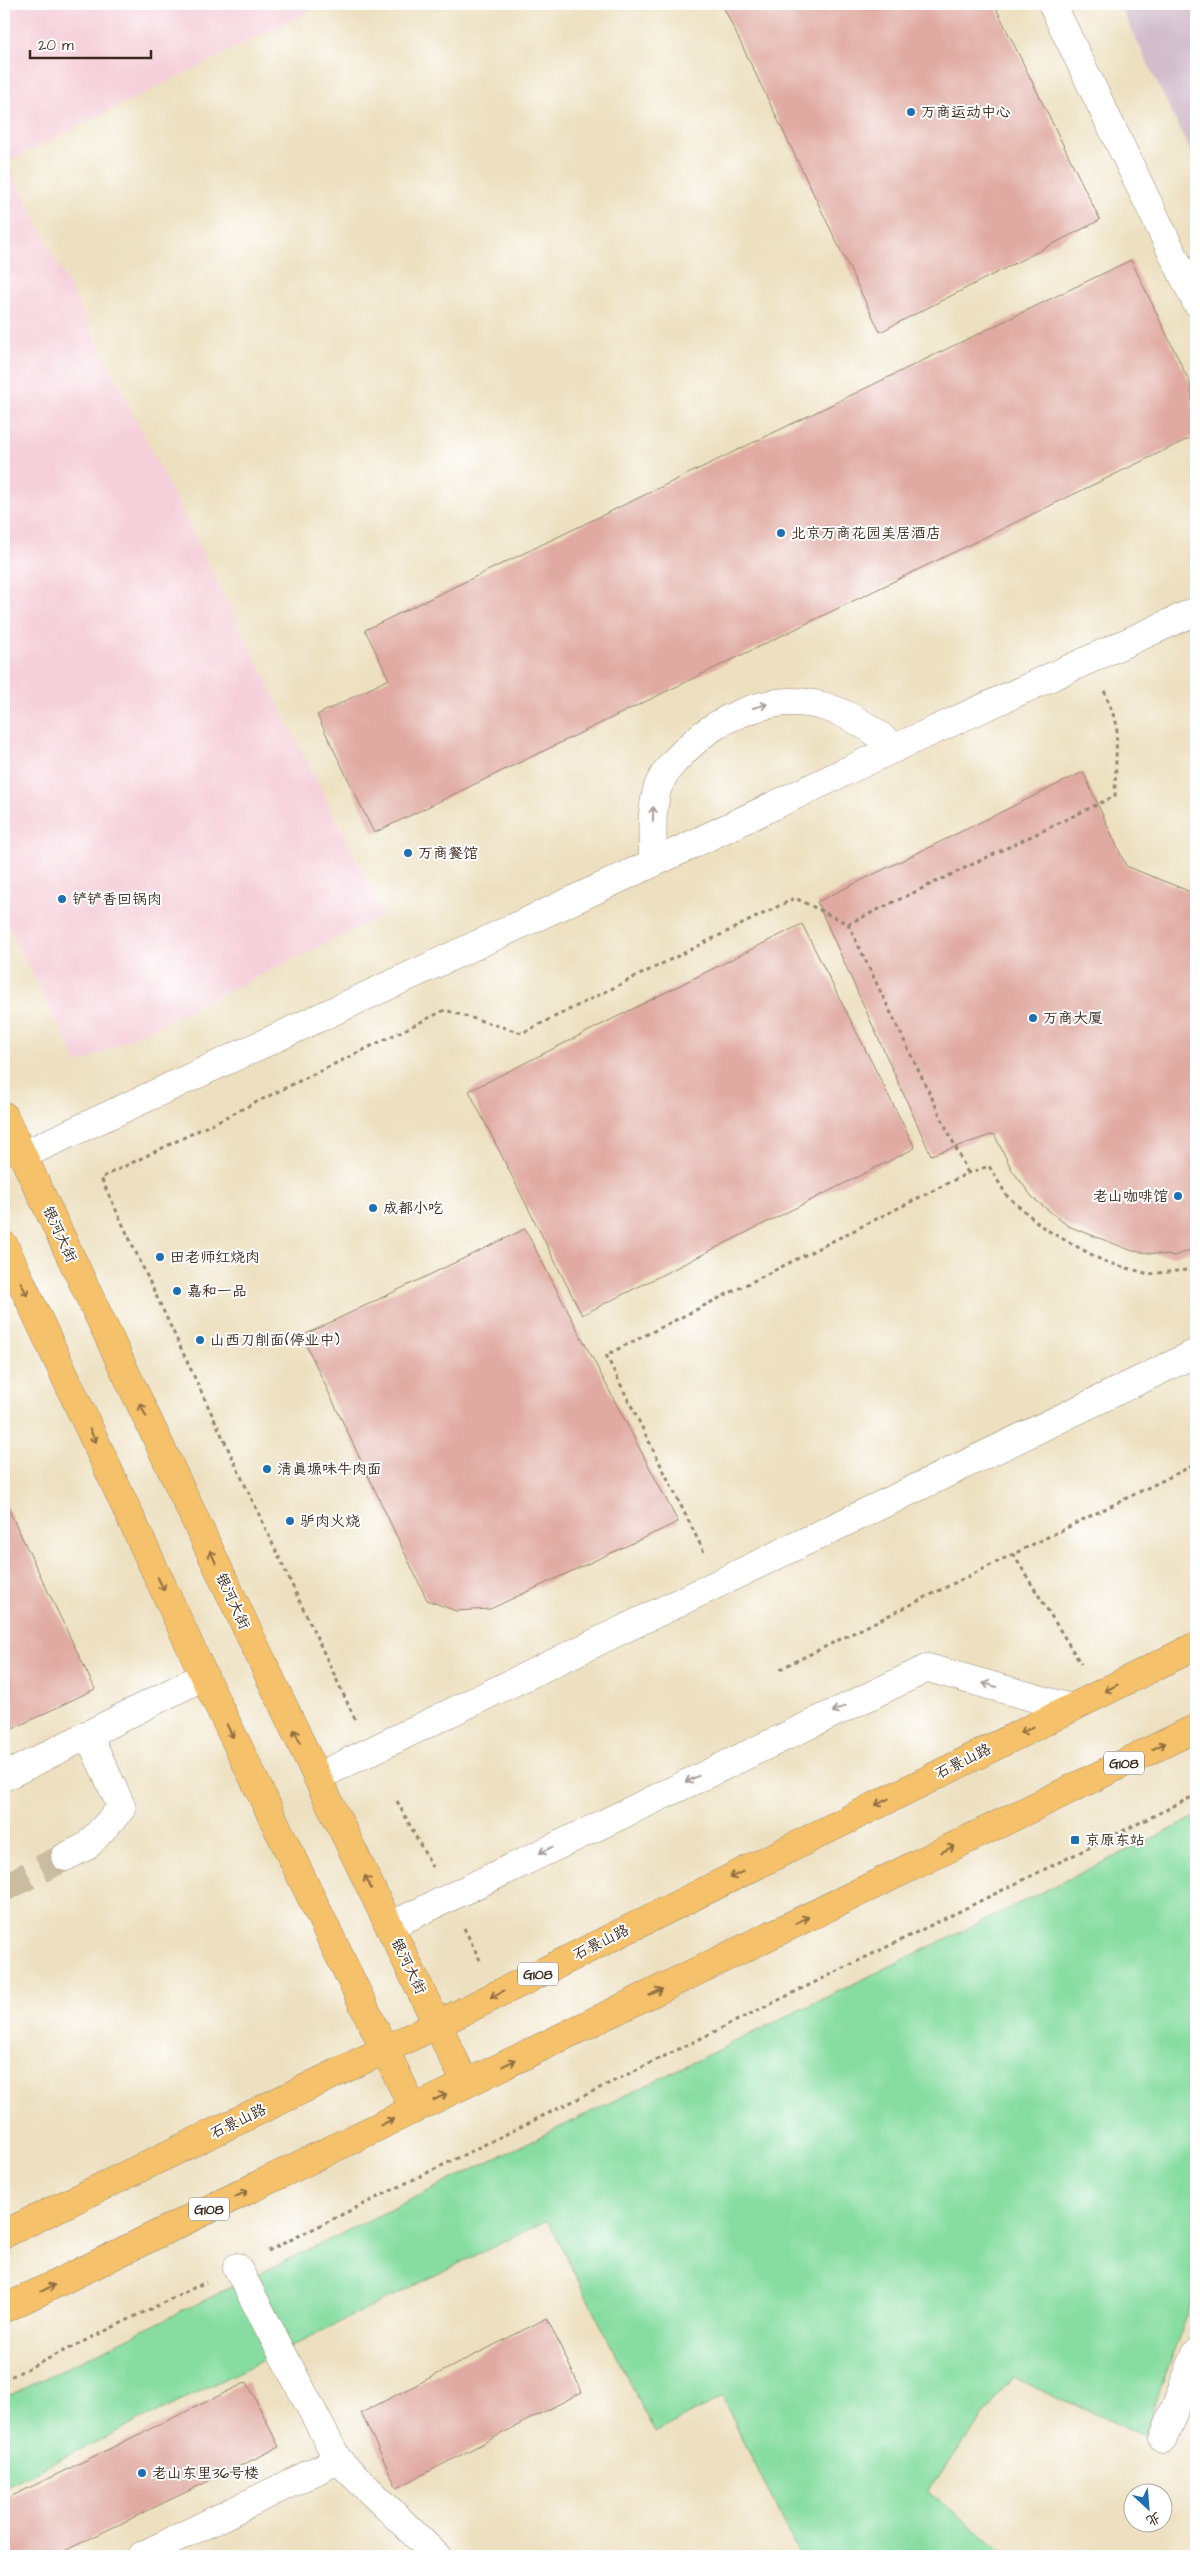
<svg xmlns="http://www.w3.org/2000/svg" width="1200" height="2560" font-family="'Architects Daughter','LXGW WenKai TC',sans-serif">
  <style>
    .built { fill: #f5cfda }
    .industrial { fill: #d1bdcb }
    .green { fill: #87dda1; stroke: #618460 }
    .building { fill: #e0aaa2 }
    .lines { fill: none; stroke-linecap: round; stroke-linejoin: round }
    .minor-tunnel { stroke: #c9bca0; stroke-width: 28; stroke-dasharray: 28 14; stroke-linecap: butt }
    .minor-casing { stroke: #94856f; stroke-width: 29 }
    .major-casing { stroke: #94856f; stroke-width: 29 }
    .highway-casing { stroke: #94856f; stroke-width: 29 }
    .path { stroke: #94856f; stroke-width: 3; stroke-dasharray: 4 4; stroke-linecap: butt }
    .minor { stroke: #fff; stroke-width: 28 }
    .major { stroke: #f5c16b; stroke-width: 28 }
    .highway { stroke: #f5c16b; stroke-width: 28 }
    .oneway { stroke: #a79f9a }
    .oneway2 { stroke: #8f6e41 }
    .poi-dot { fill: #1f6fb2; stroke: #fff; stroke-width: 2 }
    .labels { text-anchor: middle; stroke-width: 4; stroke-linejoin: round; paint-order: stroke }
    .shield { fill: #fff; stroke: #766a62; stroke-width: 1 }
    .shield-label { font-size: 14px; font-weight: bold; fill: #3b2a1e }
    .poi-label { font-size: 15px; fill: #3b2a1e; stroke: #fff; text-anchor: start }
    .street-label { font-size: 15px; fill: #3b2a1e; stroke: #fff }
  </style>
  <rect width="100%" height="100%" fill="#fff"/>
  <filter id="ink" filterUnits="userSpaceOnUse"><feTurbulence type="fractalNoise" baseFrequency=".02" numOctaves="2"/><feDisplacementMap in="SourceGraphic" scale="10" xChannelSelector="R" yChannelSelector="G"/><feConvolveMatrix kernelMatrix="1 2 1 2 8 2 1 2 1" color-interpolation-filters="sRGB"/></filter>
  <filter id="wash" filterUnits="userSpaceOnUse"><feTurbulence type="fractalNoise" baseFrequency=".0096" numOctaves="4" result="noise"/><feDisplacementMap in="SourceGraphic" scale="20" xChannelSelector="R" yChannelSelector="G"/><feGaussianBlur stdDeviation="1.12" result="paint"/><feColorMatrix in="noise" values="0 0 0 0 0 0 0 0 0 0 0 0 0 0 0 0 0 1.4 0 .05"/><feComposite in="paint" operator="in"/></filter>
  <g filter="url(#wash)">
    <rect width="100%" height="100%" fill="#ede0c0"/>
    <polygon class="built" points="4,4 323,4 7,162 384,915 78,1064 4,918"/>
    <polygon class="industrial" points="1119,4 1196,4 1196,163"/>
    <polygon class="green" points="1196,1817 1196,2289 1144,2436 1012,2377 928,2491 1008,2556 800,2556 722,2397 655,2433 548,2220 4,2487 4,2398"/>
    <g id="blocks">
      <g class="building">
        <polygon points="722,4 994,4 1100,220 880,332"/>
        <polygon points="1131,260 1190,383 1196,435 374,833 317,715 389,679 365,630"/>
        <polygon points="1083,772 1126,866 1196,894 1196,1248 1174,1256 1133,1251 1068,1226 1033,1198 1012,1170 994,1134 931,1155 817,902"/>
        <polygon points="802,924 915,1148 582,1315 469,1091"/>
        <polygon points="525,1229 678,1522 490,1609 456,1611 427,1600 302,1336"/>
        <polygon points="4,1500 95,1689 4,1733"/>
        <polygon points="547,2318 582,2392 397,2488 361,2413"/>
        <polygon points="247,2382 279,2447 54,2556 4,2556 4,2500"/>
      </g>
    </g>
  </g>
  <g filter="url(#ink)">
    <use href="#blocks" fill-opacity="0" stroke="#94856f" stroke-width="1"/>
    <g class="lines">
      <polyline class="minor-tunnel" points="4,1888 65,1857"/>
      <g class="minor-casing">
        <g id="minor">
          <polyline points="1052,4 1196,302"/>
          <path d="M653 863C653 838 650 812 658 787 664 770 680 755 693 743 708 729 723 720 741 713 801 688 848 708 895 748"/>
          <polyline points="23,1155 653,863 895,748 1196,611"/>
          <polyline points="4,1777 204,1676"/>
          <polyline points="317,1777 1196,1353"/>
          <polyline points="65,1857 87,1846 122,1808 88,1734"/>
          <polyline points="390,1926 928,1668 1071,1708"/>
          <polyline points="237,2267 338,2460"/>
          <polyline points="1163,2439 1196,2353"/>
          <polyline points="141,2556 338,2460 437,2556"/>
        </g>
      </g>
      <g class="major-casing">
        <g id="major">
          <polyline points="4,1116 317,1777 466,2084"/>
          <polyline points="4,1245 204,1676 414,2110"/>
        </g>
      </g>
      <g class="highway-casing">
        <g id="highway">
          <polyline points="4,2234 438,2024 1196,1646"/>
          <polyline points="4,2309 1196,1728"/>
        </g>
      </g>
      <g class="path">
        <polyline points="848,924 968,1173"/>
        <polyline points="704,1552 606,1355 968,1173 989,1166 1007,1196 1045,1229 1105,1262 1149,1274 1196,1269"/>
        <polyline points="1013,1554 1081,1664"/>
        <polyline points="780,1669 1196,1464"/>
        <polyline points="355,1719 101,1178 445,1010 522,1033 795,898 848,924 1115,796 1117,725 1104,690"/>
        <polyline points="397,1801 432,1867"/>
        <polyline points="464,1928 481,1962"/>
        <polyline points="268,2251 1196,1795"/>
        <polyline points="4,2380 206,2282"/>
      </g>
      <use href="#minor" class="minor"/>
      <use href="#major" class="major"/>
      <use href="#highway" class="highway"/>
    </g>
    <defs><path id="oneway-shaft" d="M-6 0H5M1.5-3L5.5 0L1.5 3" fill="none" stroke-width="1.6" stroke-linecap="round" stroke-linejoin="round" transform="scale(1.25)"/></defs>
    <g class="oneway">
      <use href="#oneway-shaft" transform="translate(760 706) rotate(-15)"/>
      <use href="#oneway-shaft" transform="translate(653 814) rotate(-89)"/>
      <use href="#oneway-shaft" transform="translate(990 1685) rotate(-165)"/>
      <use href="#oneway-shaft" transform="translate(839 1709) rotate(155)"/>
      <use href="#oneway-shaft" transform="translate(692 1779) rotate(154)"/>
      <use href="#oneway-shaft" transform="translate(546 1850) rotate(154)"/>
    </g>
    <g class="oneway2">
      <use href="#oneway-shaft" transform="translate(24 1289) rotate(65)"/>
      <use href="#oneway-shaft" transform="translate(143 1410) rotate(-115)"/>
      <use href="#oneway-shaft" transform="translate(93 1436) rotate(65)"/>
      <use href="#oneway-shaft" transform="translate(213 1557) rotate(-115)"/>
      <use href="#oneway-shaft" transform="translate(161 1584) rotate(65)"/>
      <use href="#oneway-shaft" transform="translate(1111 1688) rotate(154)"/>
      <use href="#oneway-shaft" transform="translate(1027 1730) rotate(153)"/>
      <use href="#oneway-shaft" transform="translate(230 1731) rotate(64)"/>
      <use href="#oneway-shaft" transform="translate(297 1736) rotate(-115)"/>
      <use href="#oneway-shaft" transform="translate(1159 1746) rotate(-26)"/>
      <use href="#oneway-shaft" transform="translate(882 1802) rotate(153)"/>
      <use href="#oneway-shaft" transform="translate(948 1849) rotate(-26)"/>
      <use href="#oneway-shaft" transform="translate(736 1875) rotate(153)"/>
      <use href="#oneway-shaft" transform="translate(368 1882) rotate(-116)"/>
      <use href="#oneway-shaft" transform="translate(802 1920) rotate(-26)"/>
      <use href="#oneway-shaft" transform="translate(656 1992) rotate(-26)"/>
      <use href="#oneway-shaft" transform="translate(497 1994) rotate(153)"/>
      <use href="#oneway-shaft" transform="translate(509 2063) rotate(-26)"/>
      <use href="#oneway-shaft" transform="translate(440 2097) rotate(-26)"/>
      <use href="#oneway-shaft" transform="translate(387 2122) rotate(-26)"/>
      <use href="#oneway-shaft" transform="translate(241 2194) rotate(-26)"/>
      <use href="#oneway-shaft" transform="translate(48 2288) rotate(-26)"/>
    </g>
  </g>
  <g class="poi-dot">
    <circle cx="911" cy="112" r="5"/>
    <circle cx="781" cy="533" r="5"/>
    <circle cx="408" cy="853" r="5"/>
    <circle cx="62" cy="899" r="5"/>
    <circle cx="1033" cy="1018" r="5"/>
    <circle cx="1178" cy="1196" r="5"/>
    <circle cx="373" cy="1208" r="5"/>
    <circle cx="160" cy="1257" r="5"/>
    <circle cx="177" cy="1291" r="5"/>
    <circle cx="200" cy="1340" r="5"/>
    <circle cx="267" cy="1469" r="5"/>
    <circle cx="290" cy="1521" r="5"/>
    <rect x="1070" y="1835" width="10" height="10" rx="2.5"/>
    <circle cx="142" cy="2473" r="5"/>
  </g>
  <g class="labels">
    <g class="shield">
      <rect x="1104" y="1751.5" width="40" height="23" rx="4"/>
      <rect x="518" y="1962.5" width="40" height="23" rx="4"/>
      <rect x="189" y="2197.5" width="40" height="23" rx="4"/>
    </g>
    <g class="shield-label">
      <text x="1124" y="1768">G108</text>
      <text x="538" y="1979">G108</text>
      <text x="209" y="2214">G108</text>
    </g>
    <g class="poi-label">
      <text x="921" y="117">万商运动中心</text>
      <text x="791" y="538">北京万商花园美居酒店</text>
      <text x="418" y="858">万商餐馆</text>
      <text x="72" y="904">铲铲香回锅肉</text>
      <text x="1043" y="1023">万商大厦</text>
      <text x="1168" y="1201" text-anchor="end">老山咖啡馆</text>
      <text x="383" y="1213">成都小吃</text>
      <text x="170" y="1262">田老师红烧肉</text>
      <text x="187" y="1296">嘉和一品</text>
      <text x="210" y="1345">山西刀削面(停业中)</text>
      <text x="277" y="1474">清真塬味牛肉面</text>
      <text x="300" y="1526">驴肉火烧</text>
      <text x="1085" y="1845">京原东站</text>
      <text x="152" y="2478">老山东里36号楼</text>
    </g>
    <g class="street-label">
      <text transform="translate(60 1234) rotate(65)" y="5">银河大街</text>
      <text transform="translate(233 1601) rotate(65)" y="5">银河大街</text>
      <text transform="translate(963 1761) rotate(-27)" y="5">石景山路</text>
      <text transform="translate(601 1942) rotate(-27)" y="5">石景山路</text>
      <text transform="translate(409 1966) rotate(64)" y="5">银河大街</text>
      <text transform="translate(238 2121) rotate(-26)" y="5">石景山路</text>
    </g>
  </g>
  <rect width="1200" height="2560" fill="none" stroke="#fff" stroke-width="20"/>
  <g transform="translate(1148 2508) rotate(154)"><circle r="24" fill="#ffffff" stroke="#b1aaa5"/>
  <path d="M0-4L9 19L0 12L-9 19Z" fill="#1f6fb2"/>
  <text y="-8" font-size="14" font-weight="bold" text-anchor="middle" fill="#3b2a1e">北</text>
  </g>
  <path d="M30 50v8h121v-8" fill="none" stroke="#3b2a1e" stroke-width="2.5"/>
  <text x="38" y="50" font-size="15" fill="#3b2a1e" stroke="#ffffff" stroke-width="4" paint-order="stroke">20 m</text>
</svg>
